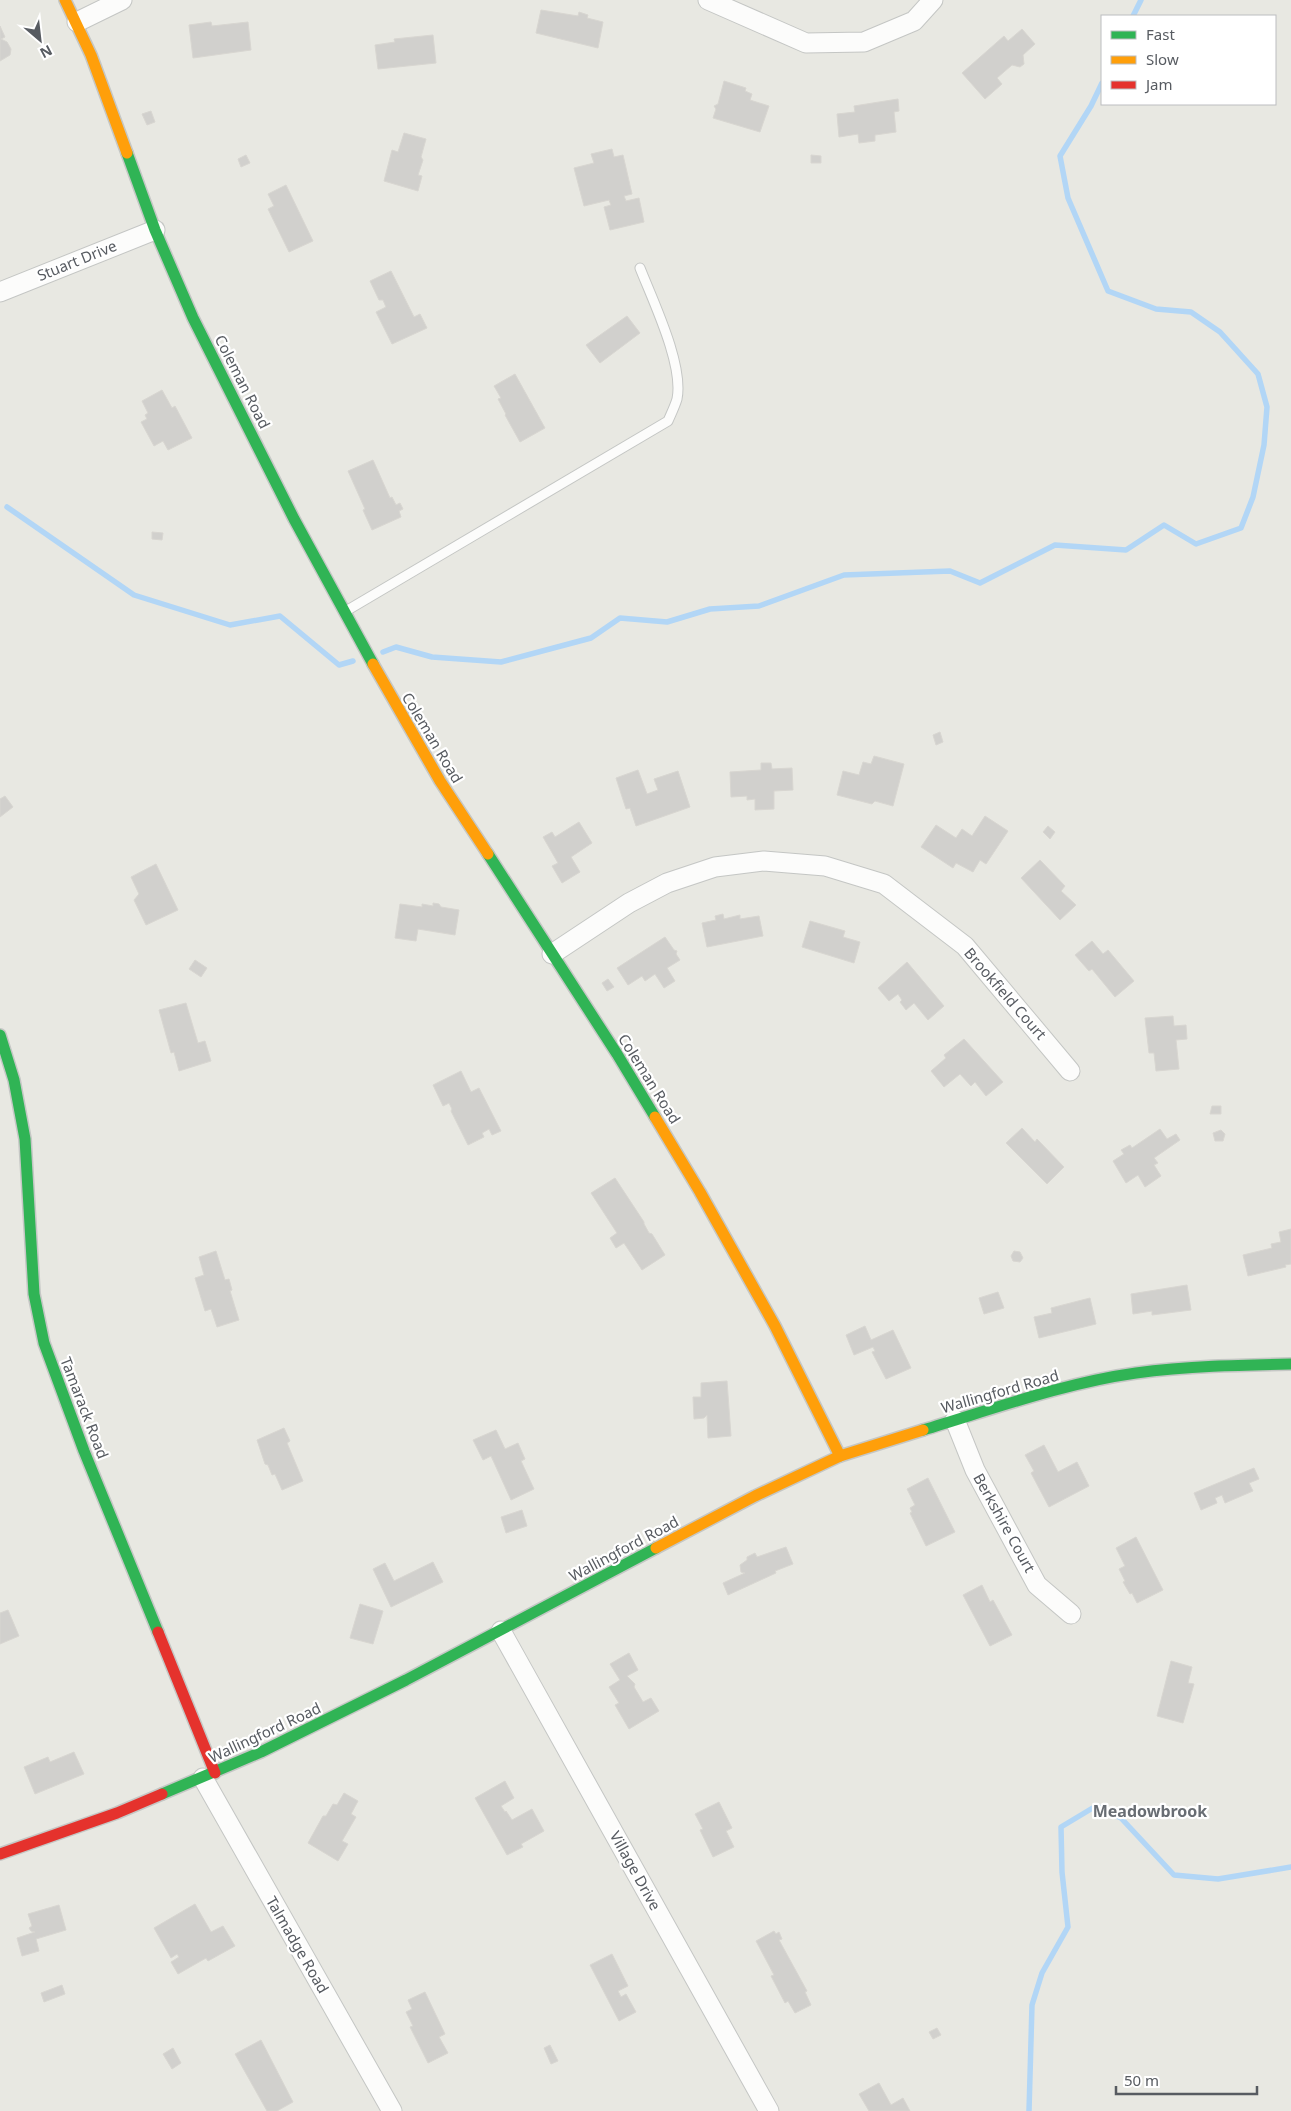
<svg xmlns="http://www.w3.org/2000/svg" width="1291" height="2111" font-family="'Noto Sans',sans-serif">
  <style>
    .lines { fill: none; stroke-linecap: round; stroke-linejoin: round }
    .stream { stroke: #b2d6f6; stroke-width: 5.5 }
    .building { fill: #d1d0cd; stroke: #d8d6d1 }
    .lane-casing { stroke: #c4c6c4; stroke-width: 11 }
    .street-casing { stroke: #c4c6c4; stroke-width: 21 }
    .fast-casing { stroke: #c5c7c5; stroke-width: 14 }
    .slow-casing { stroke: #c5c7c5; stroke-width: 14 }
    .jam-casing { stroke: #c5c7c5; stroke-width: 14 }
    .lane { stroke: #fcfcfb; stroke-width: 9 }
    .street { stroke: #fcfcfb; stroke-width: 19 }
    .fast { stroke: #30b455; stroke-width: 11 }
    .slow { stroke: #ff9f0a; stroke-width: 11 }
    .jam { stroke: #e5322d; stroke-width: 11 }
    .labels { text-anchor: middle; stroke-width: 4.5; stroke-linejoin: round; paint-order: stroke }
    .street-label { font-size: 15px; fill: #575b61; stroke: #fff }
    .neighbourhood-label { font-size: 16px; font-weight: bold; fill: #686d73; stroke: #fff }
  </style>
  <rect width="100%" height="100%" fill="#e8e8e2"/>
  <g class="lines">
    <g class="stream">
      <polyline points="1133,16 1141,0"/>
      <polyline points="7,507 134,595 230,625 280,616 339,665 353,661"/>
      <polyline points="383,652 396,647 432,657 501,662 591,638 620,618 667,622 710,609 759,606 844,575 950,571 980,583 1055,545 1126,550 1164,525 1196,544 1241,528 1253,497 1264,445 1267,407 1258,374 1220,332 1191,312 1156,309 1108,291 1068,198 1060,156 1091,106 1102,83"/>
      <polyline points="1029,2111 1032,2005 1042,1973 1068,1927 1062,1872 1061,1827 1096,1806 1121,1818 1174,1875 1218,1879 1291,1867"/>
    </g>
  </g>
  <g class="building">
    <polygon points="541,10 578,16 579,12 588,15 587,18 603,22 598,48 536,33"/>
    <polygon points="211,22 212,26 248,22 251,50 193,58 189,25"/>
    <polygon points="0,26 5,37 1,39 7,42 11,49 10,55 0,61"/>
    <polygon points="1022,29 1035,44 1023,55 1024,64 1020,67 1012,65 997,78 1002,84 985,99 962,73 1004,36 1008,41"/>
    <polygon points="433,35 436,63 378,69 375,45 395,42 394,39"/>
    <polygon points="724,81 746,88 745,91 752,94 750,100 769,106 760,132 713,118 716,109 714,106 718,104"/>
    <polygon points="898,99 899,111 894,112 896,132 875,135 875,141 859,143 858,134 839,137 837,114 855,112 854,106"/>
    <polygon points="151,111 155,122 147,125 142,114"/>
    <polygon points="404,133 426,139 421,157 423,160 418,175 422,176 418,191 384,181 392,150 398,152"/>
    <polygon points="612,149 614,157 623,155 632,194 624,196 626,201 639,198 644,222 610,230 604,207 611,205 609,200 584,206 574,168 594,163 591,154"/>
    <polygon points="246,155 250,163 241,167 238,159"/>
    <polygon points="811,155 821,156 821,163 811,163"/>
    <polygon points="286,185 313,241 289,252 268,209 274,206 268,194"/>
    <polygon points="391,271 414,317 420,314 427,328 392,344 376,312 386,307 383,300 379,300 370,281"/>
    <polygon points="627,316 640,333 600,363 586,345"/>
    <polygon points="515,374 545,428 520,442 505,415 506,414 498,399 501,398 494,386"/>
    <polygon points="162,390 172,408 175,406 192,438 168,450 163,441 154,446 141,422 147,419 145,415 148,413 142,401"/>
    <polygon points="373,460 390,498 392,497 396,505 400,503 403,509 399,511 401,517 372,530 363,510 365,509 348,471"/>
    <polygon points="152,532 163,533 162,540 152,539"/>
    <polygon points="940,732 943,742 936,745 933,735"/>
    <polygon points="874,756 904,764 893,806 875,801 872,804 837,795 843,771 859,775 863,762 871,764"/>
    <polygon points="761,763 771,763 772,769 792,768 793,790 774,791 774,809 755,810 755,799 747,800 747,796 731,797 730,772 761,770"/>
    <polygon points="638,770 647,794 658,790 654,779 678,771 690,807 636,826 630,808 626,809 616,778"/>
    <polygon points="5,796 13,807 0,817 0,799"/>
    <polygon points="985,816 1008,831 986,864 980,860 973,872 956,863 953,868 921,847 936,825 956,838 962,829 972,836"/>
    <polygon points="579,822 592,843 571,857 580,872 562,883 552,866 558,863 543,837 552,832 555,837"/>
    <polygon points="1048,826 1055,832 1050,839 1043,832"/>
    <polygon points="1040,860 1065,886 1061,891 1076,905 1060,920 1021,878"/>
    <polygon points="156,864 178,910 146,925 134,900 139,894 131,877"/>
    <polygon points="433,903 439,904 441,907 459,910 455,935 418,929 416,941 395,938 400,904 422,907 422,904 433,906"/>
    <polygon points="723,914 724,919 740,915 740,919 759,916 763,936 707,947 702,923 716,920 715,916"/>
    <polygon points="810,921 845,931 843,937 860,942 854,963 802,947"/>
    <polygon points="665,937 674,950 677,951 676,954 680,960 667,968 675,981 664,988 655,974 645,981 642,976 628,985 617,968"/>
    <polygon points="1092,941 1103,954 1108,950 1134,981 1115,997 1092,969 1089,971 1075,955"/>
    <polygon points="195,960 207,968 201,977 189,969"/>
    <polygon points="907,962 944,1006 928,1020 914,1003 906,1010 900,1002 902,1000 898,994 889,1001 878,988"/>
    <polygon points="608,979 614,987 607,991 602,983"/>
    <polygon points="186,1003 198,1043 205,1041 211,1061 179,1071 174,1052 171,1053 159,1010"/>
    <polygon points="1173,1016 1174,1026 1186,1025 1187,1039 1176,1040 1179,1069 1156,1071 1154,1053 1149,1053 1145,1018"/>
    <polygon points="964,1039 1003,1082 986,1096 975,1082 971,1086 960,1074 944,1087 931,1071 946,1058 944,1055"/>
    <polygon points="461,1071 471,1092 479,1088 501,1131 492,1135 489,1129 482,1133 484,1137 468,1145 451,1111 452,1109 449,1103 443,1106 433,1085"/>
    <polygon points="1212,1106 1221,1106 1221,1114 1210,1114"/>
    <polygon points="1022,1128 1035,1142 1037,1139 1064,1167 1047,1184 1006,1143"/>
    <polygon points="1160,1129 1167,1139 1176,1134 1180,1140 1154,1158 1158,1163 1154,1165 1161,1176 1145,1187 1138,1175 1126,1183 1113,1161 1124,1154 1121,1150 1130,1145 1132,1148"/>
    <polygon points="1221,1130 1225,1134 1223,1141 1215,1141 1213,1133"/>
    <polygon points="615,1178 644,1222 644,1224 649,1233 652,1234 665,1255 642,1270 624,1243 616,1248 610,1238 617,1233 591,1193"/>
    <polygon points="1291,1229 1291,1264 1285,1265 1286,1267 1248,1276 1243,1255 1272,1248 1271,1244 1281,1242 1279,1232"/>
    <polygon points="216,1251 225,1280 229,1279 232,1290 230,1291 239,1320 217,1327 211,1309 205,1311 195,1278 204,1275 199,1257"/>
    <polygon points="1014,1251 1020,1252 1023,1258 1020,1262 1013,1261 1011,1256"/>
    <polygon points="1187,1285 1191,1310 1152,1315 1152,1311 1133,1314 1131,1294"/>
    <polygon points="998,1292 1004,1308 984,1314 979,1298"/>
    <polygon points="1090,1298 1096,1324 1039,1338 1034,1317 1052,1313 1051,1308"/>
    <polygon points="865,1326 871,1340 893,1330 911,1368 886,1379 872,1352 875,1351 873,1347 854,1355 846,1335"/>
    <polygon points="727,1381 731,1436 708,1438 707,1415 704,1418 694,1419 693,1397 701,1397 701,1383"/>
    <polygon points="284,1428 290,1441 287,1443 303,1481 282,1490 275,1474 272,1475 268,1465 265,1464 257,1440"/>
    <polygon points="496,1430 505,1449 518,1443 525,1459 521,1461 534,1489 511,1500 491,1456 483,1460 473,1440"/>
    <polygon points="1044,1445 1058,1472 1077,1462 1089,1486 1049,1507 1031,1473 1034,1471 1025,1455"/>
    <polygon points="1254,1468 1259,1479 1249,1483 1253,1491 1225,1503 1222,1495 1215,1498 1217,1503 1201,1510 1194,1493"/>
    <polygon points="928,1478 955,1532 926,1546 910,1513 912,1512 910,1508 915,1505 907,1489"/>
    <polygon points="522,1510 527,1526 506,1533 501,1517"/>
    <polygon points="1136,1537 1163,1590 1137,1603 1132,1593 1130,1594 1123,1582 1125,1581 1119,1569 1125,1566 1116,1548"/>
    <polygon points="786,1547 793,1564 775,1571 776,1573 728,1595 723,1583 745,1573 741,1572 740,1565 747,1560 747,1557 755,1553 757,1557"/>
    <polygon points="433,1562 443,1582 391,1607 373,1569 385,1563 394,1581"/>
    <polygon points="982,1585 990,1602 993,1600 1012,1635 990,1646 963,1595"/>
    <polygon points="360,1604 383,1611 373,1644 350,1638"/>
    <polygon points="8,1610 19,1636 0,1644 0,1613"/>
    <polygon points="629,1653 638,1670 627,1676 635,1684 634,1687 643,1702 651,1698 659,1711 629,1729 615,1705 619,1703 609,1687 620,1680 610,1664"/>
    <polygon points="1171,1661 1192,1667 1188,1683 1194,1684 1183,1723 1157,1716"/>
    <polygon points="74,1752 84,1774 35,1794 24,1767 48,1757 50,1762"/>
    <polygon points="505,1781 514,1798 501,1806 505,1812 506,1811 512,1820 532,1809 544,1831 521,1844 523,1847 507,1855 475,1798"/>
    <polygon points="344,1793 358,1801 351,1814 356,1817 342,1841 348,1844 338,1861 308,1843 323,1816 326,1816 333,1804 337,1805"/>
    <polygon points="719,1802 732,1828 726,1831 734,1847 713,1857 700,1830 703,1829 695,1814"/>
    <polygon points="195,1904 211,1932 223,1926 235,1946 208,1961 206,1958 178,1974 171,1962 179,1957 177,1954 171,1958 154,1928"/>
    <polygon points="59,1905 66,1930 36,1939 39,1951 22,1956 17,1938 35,1932 31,1931 29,1928 32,1926 28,1914"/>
    <polygon points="774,1931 776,1934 779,1932 782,1939 779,1940 807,1991 805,1992 811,2005 795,2013 788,2001 785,2003 771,1976 774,1975 756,1941"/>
    <polygon points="612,1954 628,1986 618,1991 621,1997 626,1994 636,2012 619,2021 590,1965"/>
    <polygon points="62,1985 65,1994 44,2002 41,1993"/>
    <polygon points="425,1992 445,2034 439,2037 448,2053 428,2063 410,2027 413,2026 406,2012 412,2009 408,2000"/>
    <polygon points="937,2028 941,2035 933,2039 929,2032"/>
    <polygon points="261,2040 293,2102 277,2111 267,2111 235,2054"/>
    <polygon points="550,2045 558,2061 551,2064 544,2048"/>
    <polygon points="173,2048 181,2063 172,2069 163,2054"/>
    <polygon points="879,2083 891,2105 903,2098 910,2111 869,2111 859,2094"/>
  </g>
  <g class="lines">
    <g class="lane-casing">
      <path id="lane" d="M346 611 668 421C671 414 675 406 677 399 684 365 653 301 640 268"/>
    </g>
    <g class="street-casing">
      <g id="street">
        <polyline points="708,0 806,43 864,42 914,21 933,0"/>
        <polyline points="77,22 122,0"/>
        <polyline points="0,292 155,230"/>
        <polyline points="552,954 629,903 667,883 715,867 764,861 825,866 884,884 965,946 1070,1071"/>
        <polyline points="955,1420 975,1470 1037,1585 1071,1614"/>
        <polyline points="501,1631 769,2111"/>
        <polyline points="203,1778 392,2111"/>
      </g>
    </g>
    <g class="fast-casing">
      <g id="fast">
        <polyline points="127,153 155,230 193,318 294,519 373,664"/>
        <polyline points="488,854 617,1054 655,1117"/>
        <polyline points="0,1035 14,1080 25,1139 34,1294 44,1343 84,1451 158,1632"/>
        <path d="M923 1430C993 1409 1064 1383 1136 1373 1187 1366 1239 1365 1291 1364"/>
        <polyline points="162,1794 261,1752 406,1680 656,1548"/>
      </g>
    </g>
    <g class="slow-casing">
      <g id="slow">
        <polyline points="65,0 91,55 127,153"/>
        <polyline points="373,664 440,781 488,854"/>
        <polyline points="655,1117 700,1192 775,1326 840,1456"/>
        <polyline points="656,1548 755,1496 840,1456 923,1430"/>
      </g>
    </g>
    <g class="jam-casing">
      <g id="jam">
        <polyline points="158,1632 215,1773"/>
        <polyline points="0,1854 117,1813 162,1794"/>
      </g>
    </g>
    <use href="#lane" class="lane"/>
    <use href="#street" class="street"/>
    <use href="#fast" class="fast"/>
    <use href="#slow" class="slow"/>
    <use href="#jam" class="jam"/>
  </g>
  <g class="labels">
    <g class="street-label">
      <text transform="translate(77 261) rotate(-22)" y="5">Stuart Drive</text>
      <text transform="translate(242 382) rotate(63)" y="5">Coleman Road</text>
      <text transform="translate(432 738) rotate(59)" y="5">Coleman Road</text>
      <text transform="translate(1005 994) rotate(49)" y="5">Brookfield Court</text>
      <text transform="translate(649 1079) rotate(58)" y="5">Coleman Road</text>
      <text transform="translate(1000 1392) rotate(-16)" y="5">Wallingford Road</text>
      <text transform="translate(84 1408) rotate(69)" y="5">Tamarack Road</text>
      <text transform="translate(1004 1523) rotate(61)" y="5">Berkshire Court</text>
      <text transform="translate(624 1549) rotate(-28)" y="5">Wallingford Road</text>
      <text transform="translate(265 1733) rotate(-25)" y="5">Wallingford Road</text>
      <text transform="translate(635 1871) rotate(61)" y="5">Village Drive</text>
      <text transform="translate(297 1945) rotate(60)" y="5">Talmadge Road</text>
    </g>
    <g class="neighbourhood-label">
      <text x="1150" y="1817">Meadowbrook</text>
    </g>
  </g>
  <rect x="1101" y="15" width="175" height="90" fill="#ffffff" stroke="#bcbdc0"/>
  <rect x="1111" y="31" width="25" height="8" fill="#30b455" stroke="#bcbdc0"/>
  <text x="1146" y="40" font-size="15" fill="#575b61">Fast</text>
  <rect x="1111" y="56" width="25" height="8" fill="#ff9f0a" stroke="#bcbdc0"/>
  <text x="1146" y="65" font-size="15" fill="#575b61">Slow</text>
  <rect x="1111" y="81" width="25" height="8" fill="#e5322d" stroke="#bcbdc0"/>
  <text x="1146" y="90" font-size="15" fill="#575b61">Jam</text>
  <g transform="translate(40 40) rotate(152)" stroke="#ffffff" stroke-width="4" paint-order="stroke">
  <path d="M0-4L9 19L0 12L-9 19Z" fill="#575b61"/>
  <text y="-8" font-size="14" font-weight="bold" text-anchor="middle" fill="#575b61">N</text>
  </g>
  <path d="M1116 2086v8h141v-8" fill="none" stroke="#575b61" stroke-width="2.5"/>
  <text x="1124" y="2086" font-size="15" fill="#575b61" stroke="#ffffff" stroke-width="4" paint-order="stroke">50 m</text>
</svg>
